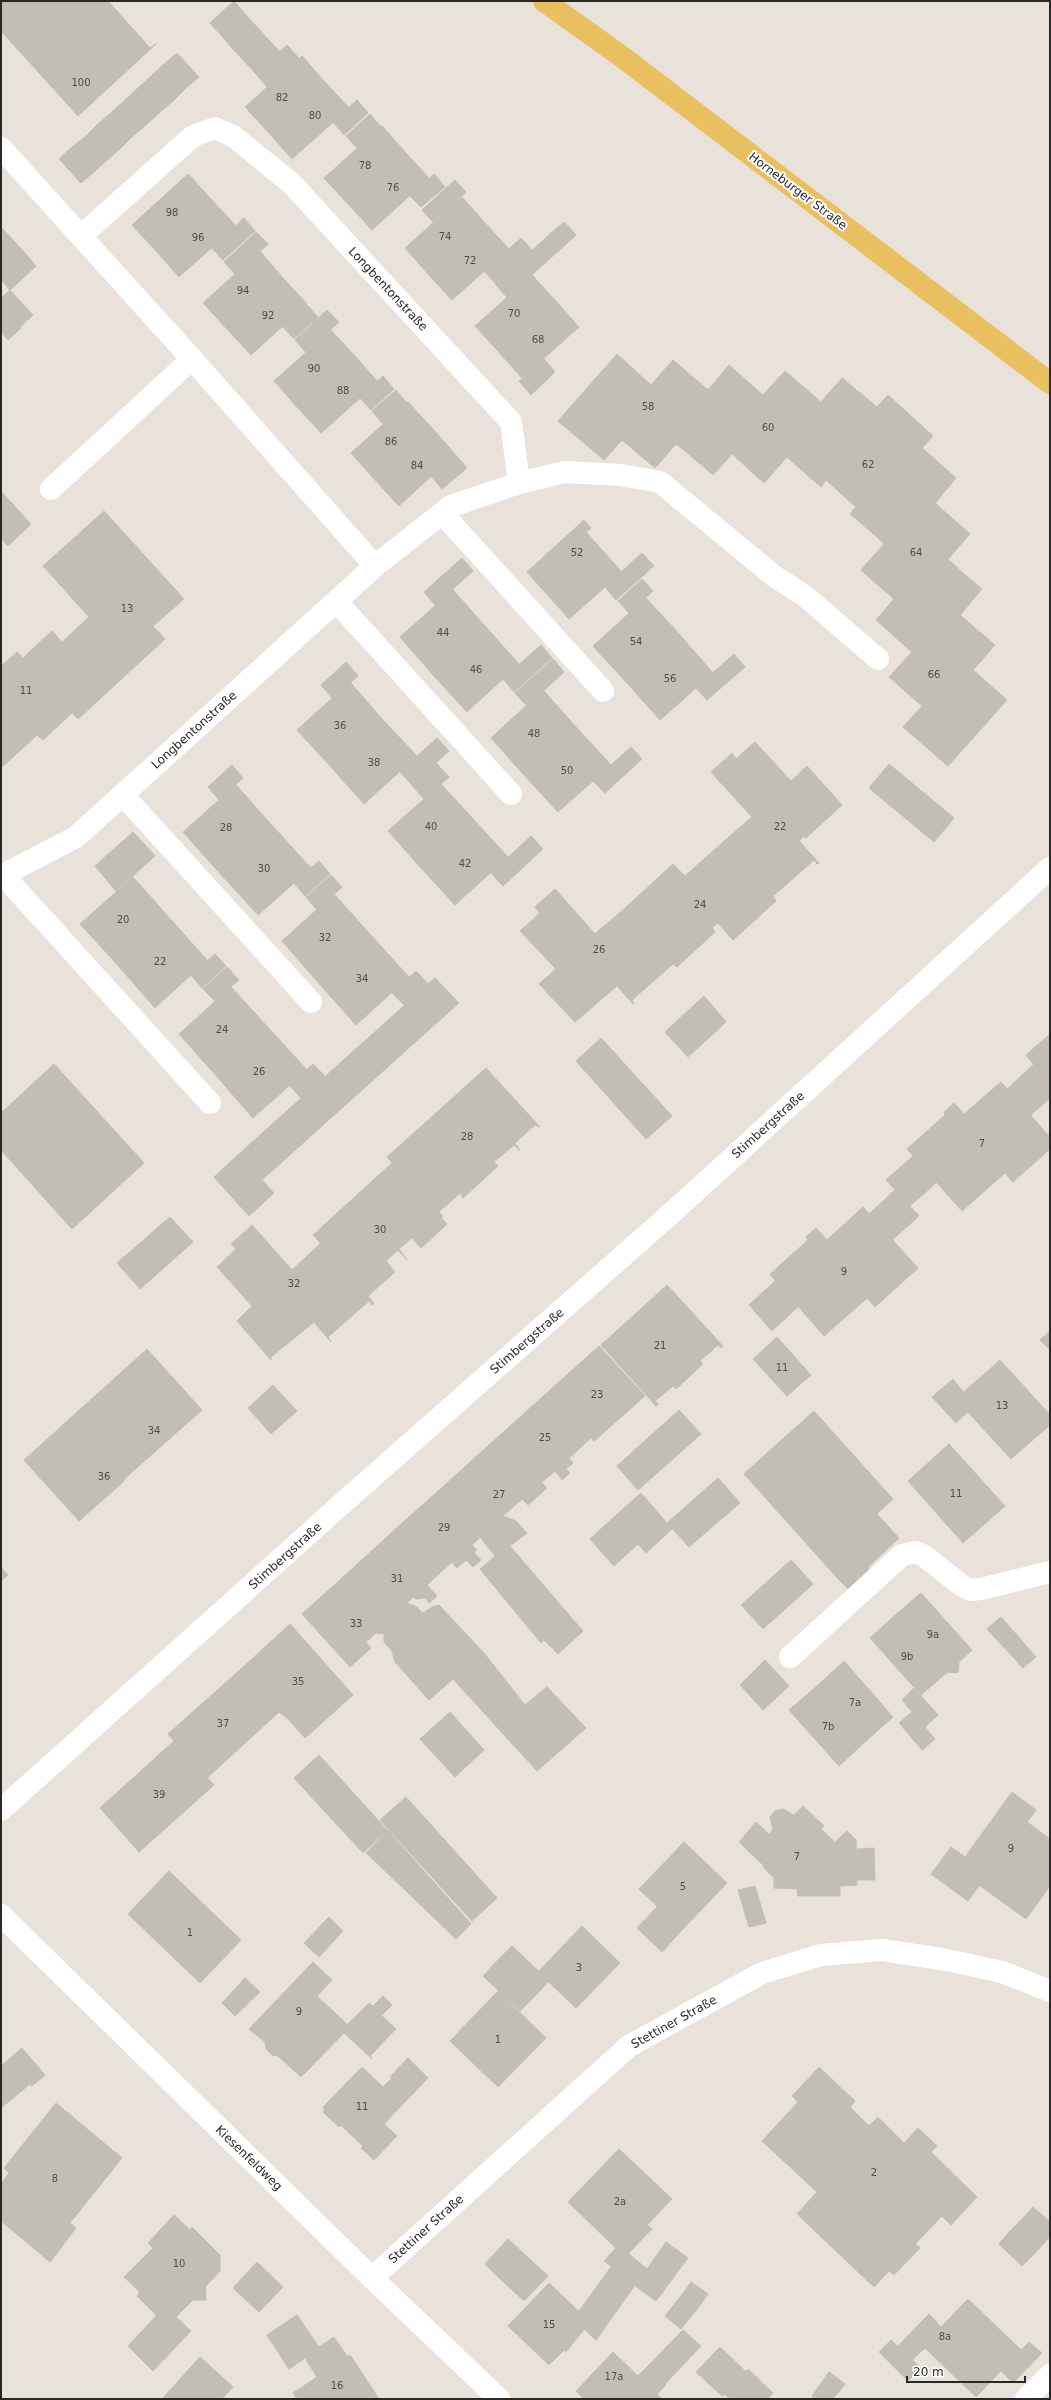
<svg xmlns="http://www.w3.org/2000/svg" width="1051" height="2400" font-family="'DejaVu Sans',sans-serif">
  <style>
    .building { fill: #c2bdb5; stroke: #c4bdb4 }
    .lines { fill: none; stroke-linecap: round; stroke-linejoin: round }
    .lane { stroke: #fff; stroke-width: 22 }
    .street { stroke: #fff; stroke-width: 22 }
    .primary { stroke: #e8c060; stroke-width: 22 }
    .labels { text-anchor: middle; stroke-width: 4; stroke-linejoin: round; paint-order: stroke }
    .number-label { font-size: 10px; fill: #4e4d4b }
    .street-label { font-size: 12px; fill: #282828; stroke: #fff }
  </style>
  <rect width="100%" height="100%" fill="#e9e2da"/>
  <g class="building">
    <polygon points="1,1 22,1 1,20"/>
    <polygon points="22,1 108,1 150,48 157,43 78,116 1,31 1,20"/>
    <polygon points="234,1 245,14 221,35 210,23"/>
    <polygon points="245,14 256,26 232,48 221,35"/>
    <polygon points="256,26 268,39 244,61 232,48"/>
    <polygon points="268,39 280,52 256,74 244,61"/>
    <polygon points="287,45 299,58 267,87 256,74"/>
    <polygon points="177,53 199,77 186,88 164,64"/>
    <polygon points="302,56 325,82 269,133 245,107"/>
    <polygon points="164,64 186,88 173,101 151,76"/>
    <polygon points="151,76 173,101 160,112 138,88"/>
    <polygon points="325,82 349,108 292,159 269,133"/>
    <polygon points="138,88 160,112 147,124 125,100"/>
    <polygon points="125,100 147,124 133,136 112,112"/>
    <polygon points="357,100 368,113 344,135 333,122"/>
    <polygon points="112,112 133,136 121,148 98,124"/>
    <polygon points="370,114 381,127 357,148 346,136"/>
    <polygon points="98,124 121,148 107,160 86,136"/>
    <polygon points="382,126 405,152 348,204 324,178"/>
    <polygon points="86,136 107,160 94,172 72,147"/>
    <polygon points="72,147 94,172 81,183 59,159"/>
    <polygon points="405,152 429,178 372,230 348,204"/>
    <polygon points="188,174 212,200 156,251 132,225"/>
    <polygon points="434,174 445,187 421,207 410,196"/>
    <polygon points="455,180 466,192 433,222 422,210"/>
    <polygon points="462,197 485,223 428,274 405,248"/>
    <polygon points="212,200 236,226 179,277 156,251"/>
    <polygon points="244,218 255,231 223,260 212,248"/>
    <polygon points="564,222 576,235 563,247 551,233"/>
    <polygon points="485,223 509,249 452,300 428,274"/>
    <polygon points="1,227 13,240 1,250"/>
    <polygon points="256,232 268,244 235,274 224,262"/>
    <polygon points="551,233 563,247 507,297 495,284"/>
    <polygon points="521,238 532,250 495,283 484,271"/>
    <polygon points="13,240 25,253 1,274 1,250"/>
    <polygon points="260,251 283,278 227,329 203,303"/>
    <polygon points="25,253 36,266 10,290 1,280 1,274"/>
    <polygon points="532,275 554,299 497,350 475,326"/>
    <polygon points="283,278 307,304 251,355 227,329"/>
    <polygon points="10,290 33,315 20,327 1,307 1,298"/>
    <polygon points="554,299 579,327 522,378 497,350"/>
    <polygon points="306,304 318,317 294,339 282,326"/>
    <polygon points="1,307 21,328 8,340 1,332"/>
    <polygon points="327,310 339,322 306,352 295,340"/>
    <polygon points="331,330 354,355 297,407 274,381"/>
    <polygon points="617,354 651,385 673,360 708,390 729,365 747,381 685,451 676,444 655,468 622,440 604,460 558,421"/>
    <polygon points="354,355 378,382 321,433 297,407"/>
    <polygon points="544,359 555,372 531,395 519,381"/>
    <polygon points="785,371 821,402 842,378 860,393 796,465 787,457 764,483 732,454 713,475 685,451 747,381 763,395"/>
    <polygon points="383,376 394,389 371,410 360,398"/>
    <polygon points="396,390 407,403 383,424 372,411"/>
    <polygon points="860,393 877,407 888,395 933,436 922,448 939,463 876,536 850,514 856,507 826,480 821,487 796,465"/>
    <polygon points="408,402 432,428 375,480 351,453"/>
    <polygon points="432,428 455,454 399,506 375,480"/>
    <polygon points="455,454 467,468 442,489 431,476"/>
    <polygon points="939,463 956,478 935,503 970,534 948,559 965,575 904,645 876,620 894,599 861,570 884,544 876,536"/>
    <polygon points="1,491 31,524 8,546 1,538"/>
    <polygon points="104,511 184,599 153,626 165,639 78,719 23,658 52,631 62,642 89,617 43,566"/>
    <polygon points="584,520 591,528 586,532 622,572 569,619 527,572"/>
    <polygon points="642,553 654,566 616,600 605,587"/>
    <polygon points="462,558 473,571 435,605 424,592"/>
    <polygon points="965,575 982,589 960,615 995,645 973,670 1007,700 948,766 903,727 922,706 889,677 912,652 904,645"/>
    <polygon points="642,579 653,591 629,613 618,601"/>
    <polygon points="453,590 486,627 433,675 400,637"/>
    <polygon points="646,598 680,635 627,683 593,646"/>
    <polygon points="486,627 519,664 467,712 433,675"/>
    <polygon points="680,635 713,673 660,720 627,683"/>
    <polygon points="541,645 552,658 514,692 503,679"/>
    <polygon points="17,652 72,713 43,740 37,735 1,768 1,666"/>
    <polygon points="734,654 745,667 707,700 696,688"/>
    <polygon points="553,659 564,672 527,706 515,693"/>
    <polygon points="346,662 358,676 332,698 321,685"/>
    <polygon points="350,682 383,720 331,767 297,730"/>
    <polygon points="543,690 577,728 524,775 491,738"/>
    <polygon points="383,720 417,756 364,804 331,767"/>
    <polygon points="577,728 611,765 558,812 524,775"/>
    <polygon points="437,738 449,751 412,785 400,772"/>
    <polygon points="755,742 791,781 807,766 842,805 806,838 804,836 799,841 819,863 817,864 814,860 773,896 776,901 723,842 752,817 711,772 732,753 736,759"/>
    <polygon points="631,747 642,759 605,793 593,781"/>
    <polygon points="436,763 449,777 424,799 412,785"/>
    <polygon points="889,764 954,818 934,842 869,788"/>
    <polygon points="232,765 243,778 219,800 208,787"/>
    <polygon points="441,784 474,820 421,868 388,831"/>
    <polygon points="236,785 269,822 216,869 183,832"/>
    <polygon points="474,820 508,857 455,905 421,868"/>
    <polygon points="269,822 311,868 258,915 216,869"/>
    <polygon points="133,832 155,856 116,891 95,866"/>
    <polygon points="531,836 543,849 503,886 491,873"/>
    <polygon points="723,842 776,901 733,940 718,923 712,928 715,932 677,967 625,908 673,864 685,876"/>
    <polygon points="319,861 330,874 305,896 294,883"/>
    <polygon points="331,875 342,887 317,910 306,897"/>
    <polygon points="133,877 166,914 114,961 80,924"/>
    <polygon points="555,889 595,934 625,908 677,967 673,964 632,1000 634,1005 617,986 575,1022 539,984 556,969 520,931 540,913 535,907"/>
    <polygon points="334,894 368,932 315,979 282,941"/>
    <polygon points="166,914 207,960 155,1008 114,961"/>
    <polygon points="368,932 409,977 356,1025 315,979"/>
    <polygon points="215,954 226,966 202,988 191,975"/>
    <polygon points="227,967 239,980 215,1001 203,989"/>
    <polygon points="416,971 428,984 404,1005 392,993"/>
    <polygon points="435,978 459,1003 342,1108 319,1082"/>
    <polygon points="231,987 265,1024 212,1071 179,1034"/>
    <polygon points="704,996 726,1022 688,1057 665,1032"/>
    <polygon points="265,1024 307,1070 253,1118 212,1071"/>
    <polygon points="1050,1034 1050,1081 1049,1082 1026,1055"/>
    <polygon points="601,1038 672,1116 646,1139 576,1061"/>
    <polygon points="54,1064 144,1163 72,1229 1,1150 1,1113"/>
    <polygon points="313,1064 325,1076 301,1098 289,1085"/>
    <polygon points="1034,1064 1050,1083 1050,1098 1031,1115 1007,1089"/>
    <polygon points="486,1068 540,1127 535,1125 515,1143 520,1151 514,1145 494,1162 498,1166 463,1198 460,1193 439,1212 443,1216 441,1218 387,1157"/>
    <polygon points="319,1082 342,1108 263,1179 239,1154"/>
    <polygon points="1001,1082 1050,1137 1050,1149 1013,1182 1005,1173 962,1211 907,1149 945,1115 944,1112 954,1103 964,1114"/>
    <polygon points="239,1154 274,1193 249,1216 214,1177"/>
    <polygon points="913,1156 937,1182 910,1206 886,1180"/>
    <polygon points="392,1163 447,1224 421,1248 412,1238 399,1249 407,1260 398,1250 386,1261 395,1272 368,1296 313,1235"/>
    <polygon points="895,1190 919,1216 892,1240 869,1214"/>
    <polygon points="863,1207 918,1268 875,1307 867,1298 824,1336 770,1274 808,1240 806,1237 816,1228 827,1240"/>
    <polygon points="170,1217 193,1242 140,1289 117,1263"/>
    <polygon points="252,1225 292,1270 320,1244 374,1303 372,1305 369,1301 328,1337 331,1342 314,1322 271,1357 271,1360 237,1321 252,1306 217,1267 236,1249 231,1244"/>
    <polygon points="775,1281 798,1307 772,1331 749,1305"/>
    <polygon points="667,1285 723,1346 721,1348 718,1345 700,1361 703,1364 676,1389 673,1386 655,1401 659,1404 656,1406 601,1345"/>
    <polygon points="1050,1331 1050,1350 1040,1340"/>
    <polygon points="777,1337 811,1375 787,1396 753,1359"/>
    <polygon points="599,1346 645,1396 594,1441 549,1391"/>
    <polygon points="147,1349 202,1410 123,1480 124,1481 79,1521 24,1460"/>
    <polygon points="1000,1360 1050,1415 1050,1425 1011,1459 956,1399"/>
    <polygon points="953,1379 963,1392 956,1399 968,1412 956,1423 932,1397"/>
    <polygon points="273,1385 297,1411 271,1434 248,1408"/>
    <polygon points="549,1391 591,1438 569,1458 573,1463 566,1469 570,1473 562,1480 555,1471 541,1483 499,1436"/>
    <polygon points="679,1410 701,1434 638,1490 617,1466"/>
    <polygon points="814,1411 893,1499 845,1543 766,1454"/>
    <polygon points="499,1436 547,1488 528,1505 522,1499 503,1516 516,1521 527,1533 510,1546 489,1529 447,1483"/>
    <polygon points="949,1444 1005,1506 963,1543 908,1481"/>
    <polygon points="766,1454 845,1543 836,1552 852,1570 840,1581 744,1474"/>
    <polygon points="718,1478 740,1503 689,1547 667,1523"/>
    <polygon points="447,1483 489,1529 472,1545 477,1550 474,1552 481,1560 473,1567 466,1560 457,1568 452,1562 441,1572 400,1525"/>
    <polygon points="641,1493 672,1529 646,1553 614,1517"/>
    <polygon points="877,1514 899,1538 868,1567 869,1569 848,1589 840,1581 852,1570 836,1552"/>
    <polygon points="614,1517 638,1544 614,1566 590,1539"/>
    <polygon points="400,1525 441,1572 427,1585 437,1596 429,1603 425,1598 416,1599 413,1597 407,1603 417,1607 427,1619 410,1634 352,1569"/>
    <polygon points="489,1529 510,1546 570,1616 541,1643 480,1569 495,1556 480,1537"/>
    <polygon points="791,1560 813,1584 763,1629 741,1605"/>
    <polygon points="1,1567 8,1575 1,1581"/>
    <polygon points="352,1569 410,1634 392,1651 384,1642 384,1634 376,1633 366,1642 371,1648 350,1667 302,1614"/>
    <polygon points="921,1593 972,1650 959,1662 958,1673 948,1672 944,1675 893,1617"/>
    <polygon points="439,1605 484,1653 453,1679 409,1635 427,1619 423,1613 432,1607"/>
    <polygon points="570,1616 583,1631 558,1654 544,1640"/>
    <polygon points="893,1617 944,1675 921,1695 870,1638"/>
    <polygon points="1001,1617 1036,1657 1023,1668 987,1629"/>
    <polygon points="290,1624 353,1695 305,1738 242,1668"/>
    <polygon points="409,1635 453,1679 429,1700 395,1662 392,1651"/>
    <polygon points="484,1653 525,1705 547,1687 586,1728 537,1771 453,1679"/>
    <polygon points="765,1660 789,1686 763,1710 740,1685"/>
    <polygon points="844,1661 893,1717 866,1741 817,1686"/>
    <polygon points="242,1668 287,1718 279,1712 207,1778 168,1734"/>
    <polygon points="817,1686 866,1741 839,1766 789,1710"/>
    <polygon points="914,1688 938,1715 925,1727 902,1700"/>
    <polygon points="450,1712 484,1750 455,1777 420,1739"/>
    <polygon points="912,1712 935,1739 922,1750 899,1723"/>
    <polygon points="174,1741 214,1785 139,1852 100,1808"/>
    <polygon points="319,1755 387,1830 363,1853 294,1778"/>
    <polygon points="1012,1792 1036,1810 1027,1822 1050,1839 1050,1886 1026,1919 979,1885 988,1873 965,1857"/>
    <polygon points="406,1797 497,1898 472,1921 380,1820"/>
    <polygon points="803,1806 824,1826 821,1829 839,1846 840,1896 798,1896 797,1889 774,1888 774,1878 763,1867 764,1866 739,1842 756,1822 769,1834 773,1829 770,1817 775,1811 783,1809 794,1815"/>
    <polygon points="388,1830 400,1844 379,1865 366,1853"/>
    <polygon points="847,1831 856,1840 857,1885 840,1886 839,1846 835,1842"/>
    <polygon points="684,1842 727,1883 682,1930 639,1889"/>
    <polygon points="400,1844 471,1924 456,1939 379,1865"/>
    <polygon points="951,1847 988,1873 968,1901 931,1874"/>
    <polygon points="874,1848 875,1880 857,1880 857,1849"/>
    <polygon points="169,1871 241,1940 200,1983 128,1914"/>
    <polygon points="755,1886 766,1923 749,1927 738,1890"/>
    <polygon points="657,1907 682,1930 662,1952 637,1928"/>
    <polygon points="329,1917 343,1931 319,1957 304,1943"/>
    <polygon points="582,1926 620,1963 576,2008 538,1972"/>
    <polygon points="512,1946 549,1981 535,1996 498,1960"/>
    <polygon points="498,1960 535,1996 520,2011 483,1976"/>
    <polygon points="313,1962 332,1980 317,1996 350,2027 301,2077 278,2056 272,2055 266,2049 265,2042 249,2029"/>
    <polygon points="245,1978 260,1992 235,2016 222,2003"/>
    <polygon points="498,1991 546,2038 498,2087 450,2041"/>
    <polygon points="383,1996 392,2005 355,2043 344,2033 350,2027 347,2025 369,2003 373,2006"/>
    <polygon points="382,2016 396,2029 370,2056 372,2059 355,2043"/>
    <polygon points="22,2048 45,2075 32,2086 9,2059"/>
    <polygon points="408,2058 428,2078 402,2105 383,2087 392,2078 390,2077"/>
    <polygon points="9,2059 30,2084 1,2108 1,2066"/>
    <polygon points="362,2067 402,2105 363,2146 341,2125 339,2127 323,2112 325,2110 323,2107"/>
    <polygon points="819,2067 855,2101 850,2107 869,2126 878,2117 904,2143 918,2128 937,2146 931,2152 977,2197 951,2225 942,2216 915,2244 920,2248 894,2275 889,2271 874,2287 797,2214 817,2192 762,2141 798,2102 792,2096"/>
    <polygon points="56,2103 122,2158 70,2223 76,2228 50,2262 1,2221 1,2184 9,2173 4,2168"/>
    <polygon points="384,2124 397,2136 374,2160 361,2148"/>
    <polygon points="619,2149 672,2199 647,2225 652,2229 627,2255 623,2251 621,2253 568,2202"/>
    <polygon points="1033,2207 1050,2222 1050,2236 1046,2241 1022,2219"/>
    <polygon points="174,2215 190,2230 192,2227 220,2255 220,2271 205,2287 206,2300 193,2300 176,2317 159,2318 137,2296 140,2292 124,2277 153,2248 148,2243"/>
    <polygon points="1022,2219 1046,2241 1034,2254 1009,2232"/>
    <polygon points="1009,2232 1034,2254 1022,2266 999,2244"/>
    <polygon points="508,2239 522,2252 498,2277 485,2264"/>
    <polygon points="666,2242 688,2258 656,2301 635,2286"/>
    <polygon points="616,2248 621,2253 623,2251 627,2255 629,2254 647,2269 636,2284 604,2261"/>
    <polygon points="522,2252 548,2276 524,2301 498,2277"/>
    <polygon points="257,2262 283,2287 259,2312 233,2288"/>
    <polygon points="611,2267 636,2284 596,2340 584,2329 590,2322 579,2311"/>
    <polygon points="691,2282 708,2294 700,2305 684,2292"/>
    <polygon points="549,2283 590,2322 566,2352 564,2350 549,2365 508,2326"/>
    <polygon points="684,2292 700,2305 681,2329 665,2316"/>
    <polygon points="968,2299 994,2324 949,2371 925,2348 912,2360 898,2346 929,2314 941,2327"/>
    <polygon points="157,2315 159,2318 176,2317 191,2331 153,2371 128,2346"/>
    <polygon points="297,2315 319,2347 334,2337 347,2356 317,2377 305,2358 289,2369 267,2335"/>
    <polygon points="994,2324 1021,2350 976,2397 949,2371"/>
    <polygon points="683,2330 692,2338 656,2375 647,2367"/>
    <polygon points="692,2338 701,2346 665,2384 656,2375"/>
    <polygon points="891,2340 921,2368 908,2381 879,2352"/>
    <polygon points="1029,2342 1042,2353 1013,2383 1001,2371"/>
    <polygon points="720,2347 745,2371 722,2396 696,2372"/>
    <polygon points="613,2352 638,2376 647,2367 656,2375 634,2399 584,2399 576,2391"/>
    <polygon points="350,2355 379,2399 297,2399 293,2393"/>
    <polygon points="200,2357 233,2387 222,2399 162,2399"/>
    <polygon points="748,2369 773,2393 768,2399 730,2399 724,2394"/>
    <polygon points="829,2372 845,2384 833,2399 815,2399 812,2396"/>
    <polygon points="656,2375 666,2385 657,2394 662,2399 634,2399"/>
  </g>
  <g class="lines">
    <g class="lane">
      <polyline points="519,483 565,472 621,475 660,482 774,576 805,596 878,659"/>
      <polyline points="51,489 192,359"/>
      <polyline points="442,513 603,691"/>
      <polyline points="337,602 511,794"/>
      <polyline points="123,795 311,1002"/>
      <polyline points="4,876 210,1103"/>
      <polyline points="790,1657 902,1555 915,1552 923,1555 961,1585 970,1590 981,1589 1050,1572"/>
    </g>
    <g class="street">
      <polyline points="1,148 192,359 375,566 76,837 1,876"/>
      <polyline points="81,236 193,136 215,128 233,136 291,183 511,422 519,483 451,506 375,566"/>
      <polyline points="1,1810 345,1501 675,1210 1050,868"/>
      <polyline points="1,1915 372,2278 499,2399"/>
      <polyline points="372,2278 629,2046 762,1973 821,1955 882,1950 942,1959 1002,1972 1050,1991"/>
      <polyline points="1026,2399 1050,2375"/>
    </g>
    <polyline class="primary" points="544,1 621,56 1050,383"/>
  </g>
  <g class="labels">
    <g class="number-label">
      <text x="81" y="86">100</text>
      <text x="282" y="101">82</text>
      <text x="315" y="119">80</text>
      <text x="365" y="169">78</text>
      <text x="393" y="191">76</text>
      <text x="172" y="216">98</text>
      <text x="445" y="240">74</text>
      <text x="198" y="241">96</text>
      <text x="470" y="264">72</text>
      <text x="243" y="294">94</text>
      <text x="514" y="317">70</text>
      <text x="268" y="319">92</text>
      <text x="538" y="343">68</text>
      <text x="314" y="372">90</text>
      <text x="343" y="394">88</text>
      <text x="648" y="410">58</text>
      <text x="768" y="431">60</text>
      <text x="391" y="445">86</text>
      <text x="868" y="468">62</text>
      <text x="417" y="469">84</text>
      <text x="577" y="556">52</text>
      <text x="916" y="556">64</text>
      <text x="127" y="612">13</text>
      <text x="443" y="636">44</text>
      <text x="636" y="645">54</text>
      <text x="476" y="673">46</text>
      <text x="934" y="678">66</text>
      <text x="670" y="682">56</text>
      <text x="26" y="694">11</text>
      <text x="340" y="729">36</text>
      <text x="534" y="737">48</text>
      <text x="374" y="766">38</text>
      <text x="567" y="774">50</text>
      <text x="431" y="830">40</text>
      <text x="780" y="830">22</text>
      <text x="226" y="831">28</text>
      <text x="465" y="867">42</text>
      <text x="264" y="872">30</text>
      <text x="700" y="908">24</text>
      <text x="123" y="923">20</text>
      <text x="325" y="941">32</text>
      <text x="599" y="953">26</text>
      <text x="160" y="965">22</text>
      <text x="362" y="982">34</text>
      <text x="222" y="1033">24</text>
      <text x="259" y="1075">26</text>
      <text x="467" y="1140">28</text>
      <text x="982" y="1147">7</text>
      <text x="380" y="1233">30</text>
      <text x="844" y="1275">9</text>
      <text x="294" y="1287">32</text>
      <text x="660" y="1349">21</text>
      <text x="782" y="1371">11</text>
      <text x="597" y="1398">23</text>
      <text x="1002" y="1409">13</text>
      <text x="154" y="1434">34</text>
      <text x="545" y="1441">25</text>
      <text x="104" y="1480">36</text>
      <text x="956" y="1497">11</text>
      <text x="499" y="1498">27</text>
      <text x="444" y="1531">29</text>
      <text x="397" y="1582">31</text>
      <text x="356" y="1627">33</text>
      <text x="933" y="1638">9a</text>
      <text x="907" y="1660">9b</text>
      <text x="298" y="1685">35</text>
      <text x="855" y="1706">7a</text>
      <text x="223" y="1727">37</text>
      <text x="828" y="1730">7b</text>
      <text x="159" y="1798">39</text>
      <text x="1011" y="1852">9</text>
      <text x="797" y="1860">7</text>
      <text x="683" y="1890">5</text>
      <text x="190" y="1936">1</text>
      <text x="579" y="1971">3</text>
      <text x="299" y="2015">9</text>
      <text x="498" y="2043">1</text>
      <text x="362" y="2110">11</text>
      <text x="874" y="2176">2</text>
      <text x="55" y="2182">8</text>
      <text x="620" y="2205">2a</text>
      <text x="179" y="2267">10</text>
      <text x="549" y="2328">15</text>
      <text x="945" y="2340">8a</text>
      <text x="614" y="2380">17a</text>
      <text x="337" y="2389">16</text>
    </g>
    <g class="street-label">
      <text transform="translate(798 191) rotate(37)" y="4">Horneburger Straße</text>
      <text transform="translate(388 289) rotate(47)" y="4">Longbentonstraße</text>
      <text transform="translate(194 730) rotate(-42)" y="4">Longbentonstraße</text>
      <text transform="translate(768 1125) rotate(-42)" y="4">Stimbergstraße</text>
      <text transform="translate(527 1341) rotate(-41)" y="4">Stimbergstraße</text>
      <text transform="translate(285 1556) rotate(-42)" y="4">Stimbergstraße</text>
      <text transform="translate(674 2022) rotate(-29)" y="4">Stettiner Straße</text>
      <text transform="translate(249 2158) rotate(44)" y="4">Kiesenfeldweg</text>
      <text transform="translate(426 2229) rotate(-42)" y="4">Stettiner Straße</text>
    </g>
  </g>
  <rect width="1051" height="2400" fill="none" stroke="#282828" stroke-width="4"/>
  <path d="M907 2376v6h118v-6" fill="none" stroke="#282828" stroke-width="2"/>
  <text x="913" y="2376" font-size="12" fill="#282828" stroke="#ffffff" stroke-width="3" paint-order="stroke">20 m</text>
</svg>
